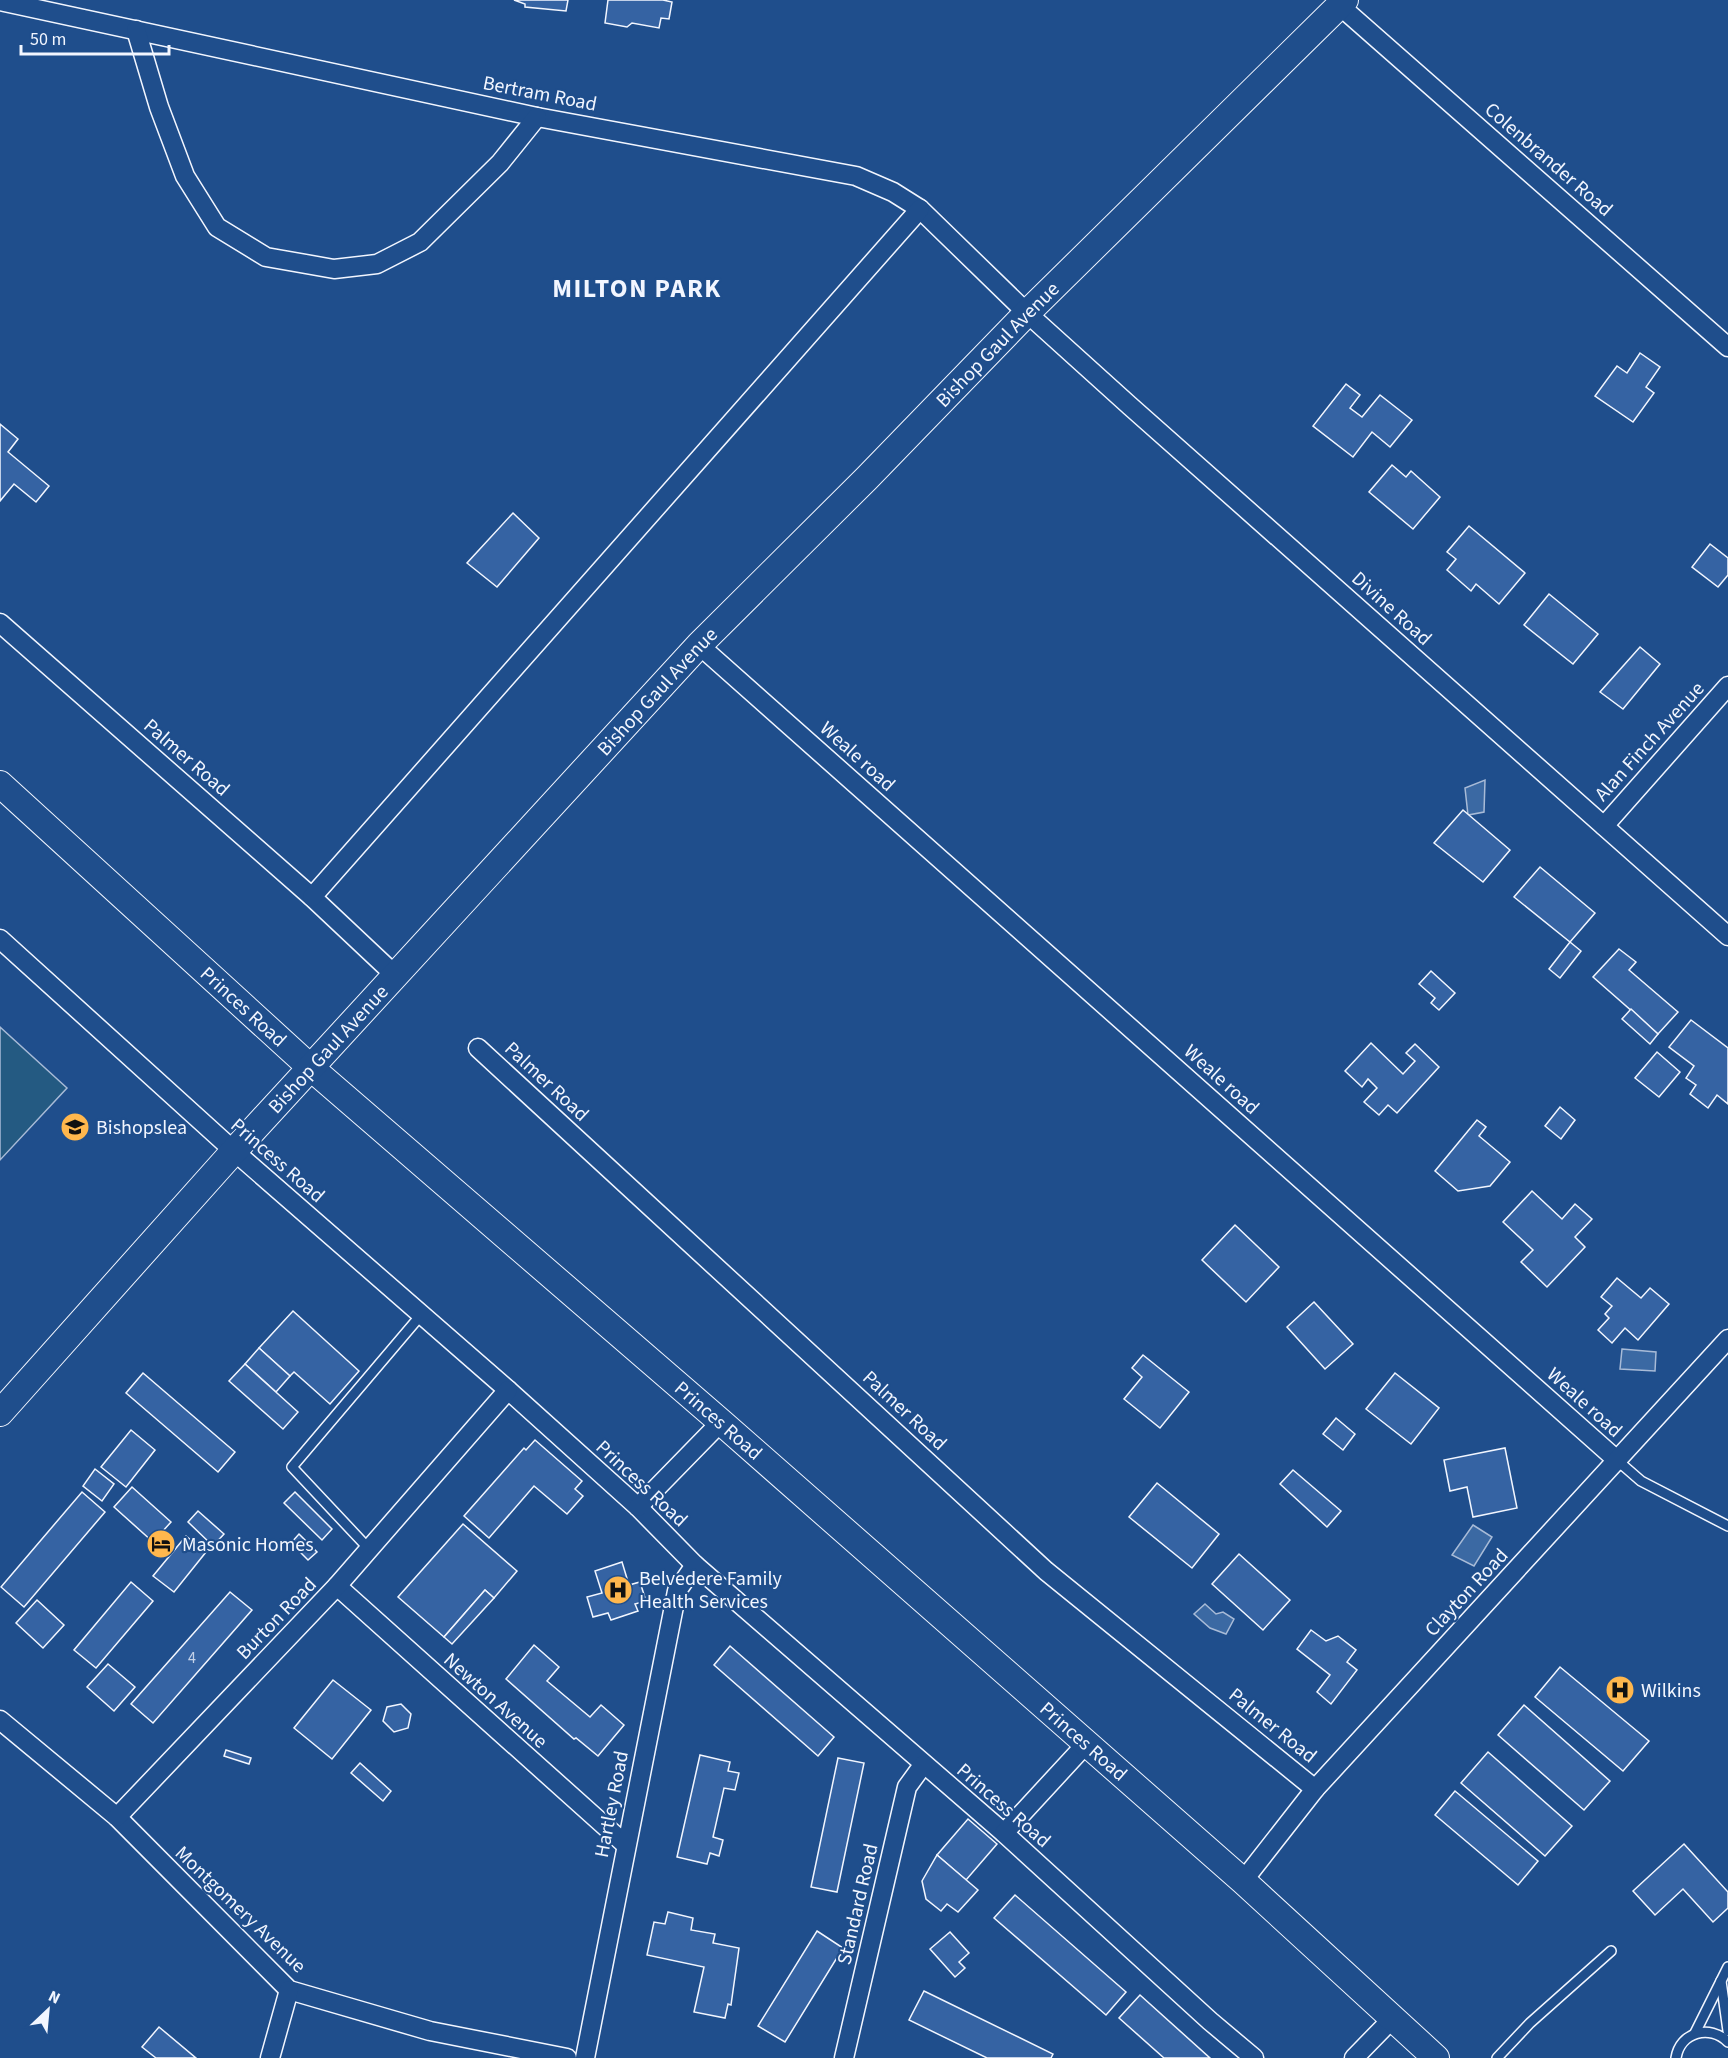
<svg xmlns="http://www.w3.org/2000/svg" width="1728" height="2058" font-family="'Source Sans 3',sans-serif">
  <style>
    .green { fill: #245a82; stroke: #a8bbd7; stroke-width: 1.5 }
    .water { fill: #3b69a3; stroke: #a8bbd7; stroke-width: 1.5 }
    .building { fill: #3563a3; stroke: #f2f6ff; stroke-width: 1.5 }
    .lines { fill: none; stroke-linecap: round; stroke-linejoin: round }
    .lane-casing { stroke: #f2f6ff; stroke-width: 12 }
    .street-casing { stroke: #f2f6ff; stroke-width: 21 }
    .secondary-casing { stroke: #f2f6ff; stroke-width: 28 }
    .lane { stroke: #1f4e8c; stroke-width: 9 }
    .street { stroke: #1f4e8c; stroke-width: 18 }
    .secondary { stroke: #1f4e8c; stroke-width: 26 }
    .labels { text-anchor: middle; stroke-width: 4.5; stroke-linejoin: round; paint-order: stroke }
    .number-label { font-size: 16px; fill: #c3d1e8 }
    .street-label { font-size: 20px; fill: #f2f6ff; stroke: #1f4e8c }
    .poi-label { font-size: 20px; fill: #f2f6ff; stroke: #1f4e8c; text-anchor: start }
    .district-label { font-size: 26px; font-weight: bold; letter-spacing: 1.5px; fill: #f2f6ff; stroke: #1f4e8c }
  </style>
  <rect width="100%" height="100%" fill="#1f4e8c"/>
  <polygon class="green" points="0,1027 67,1088 0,1160"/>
  <g class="water">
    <polygon points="1485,780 1484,812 1468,815 1465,788"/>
    <polygon points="1622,1349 1656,1352 1655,1371 1620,1369"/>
    <polygon points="1473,1525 1492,1537 1474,1566 1452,1555"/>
    <polygon points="1205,1604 1216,1614 1223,1612 1234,1619 1226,1634 1210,1628 1194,1614"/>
  </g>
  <g class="building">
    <polygon points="514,0 568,0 566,11 525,7 525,4"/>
    <polygon points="608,0 663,0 672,2 669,19 661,18 659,28 632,23 627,27 605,23"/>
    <polygon points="1640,353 1660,367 1646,387 1654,393 1633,422 1595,396 1617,366 1627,373"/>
    <polygon points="1346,384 1360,395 1350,408 1362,417 1380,395 1412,420 1390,447 1372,432 1353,457 1313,426"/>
    <polygon points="0,424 18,439 8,452 49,486 36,502 14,484 0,501"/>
    <polygon points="1392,465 1406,477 1411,471 1440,497 1413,529 1369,492"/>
    <polygon points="513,513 539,538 497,587 467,563"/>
    <polygon points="1469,526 1525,573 1499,604 1476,584 1471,591 1447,570 1456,559 1447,552"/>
    <polygon points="1710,544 1728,558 1728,575 1718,587 1692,567"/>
    <polygon points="1549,594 1598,634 1573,664 1524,625"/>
    <polygon points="1640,647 1660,664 1623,709 1600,692"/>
    <polygon points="1463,810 1510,850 1483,882 1434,843"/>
    <polygon points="1540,867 1595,913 1570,942 1514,897"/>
    <polygon points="1570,942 1581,951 1560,978 1549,969"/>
    <polygon points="1619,949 1636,962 1629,970 1678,1012 1658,1034 1593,977"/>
    <polygon points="1431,971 1455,993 1439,1010 1431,1003 1435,998 1419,984"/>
    <polygon points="1631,1009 1658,1034 1650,1044 1622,1019"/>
    <polygon points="1691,1020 1728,1048 1728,1104 1717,1095 1708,1108 1690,1094 1696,1085 1686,1078 1694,1066 1669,1047"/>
    <polygon points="1371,1043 1403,1074 1415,1061 1406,1053 1415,1044 1439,1067 1397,1113 1388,1105 1379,1115 1364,1102 1377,1088 1368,1079 1362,1087 1345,1071"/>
    <polygon points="1657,1052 1680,1072 1659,1097 1635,1078"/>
    <polygon points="1560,1107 1575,1120 1561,1139 1545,1126"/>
    <polygon points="1477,1120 1486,1127 1479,1136 1510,1162 1490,1186 1458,1191 1435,1171"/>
    <polygon points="1532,1191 1562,1219 1575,1204 1592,1219 1575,1237 1585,1247 1547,1287 1521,1262 1533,1250 1503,1222"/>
    <polygon points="1235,1225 1279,1267 1246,1302 1202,1260"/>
    <polygon points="1617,1278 1641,1298 1650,1288 1669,1304 1638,1340 1625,1328 1612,1343 1598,1330 1609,1318 1605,1314 1612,1306 1601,1297"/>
    <polygon points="1314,1302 1353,1344 1325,1369 1287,1327"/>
    <polygon points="293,1311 359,1371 330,1404 294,1372 290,1376 259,1348"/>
    <polygon points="259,1348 290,1376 276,1392 245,1364"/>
    <polygon points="1143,1355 1189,1392 1160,1428 1124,1399 1142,1377 1132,1368"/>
    <polygon points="245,1364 298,1412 283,1429 229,1381"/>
    <polygon points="143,1373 235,1452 218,1472 126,1393"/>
    <polygon points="1395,1373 1439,1408 1411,1444 1366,1409"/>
    <polygon points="1336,1418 1355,1434 1343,1450 1323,1434"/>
    <polygon points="131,1430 155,1450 126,1487 101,1467"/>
    <polygon points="535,1440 582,1481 575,1489 583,1496 567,1514 534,1486 489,1538 464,1516 524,1448 526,1450"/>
    <polygon points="1505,1448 1517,1508 1473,1517 1467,1487 1450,1491 1444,1460"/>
    <polygon points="95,1469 114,1484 102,1501 83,1486"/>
    <polygon points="1293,1470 1341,1511 1327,1527 1280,1484"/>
    <polygon points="1157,1483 1219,1534 1192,1568 1129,1517"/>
    <polygon points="132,1487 171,1522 153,1542 114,1507"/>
    <polygon points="82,1492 105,1512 24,1607 1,1587"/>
    <polygon points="295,1492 332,1529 322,1540 284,1503"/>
    <polygon points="198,1511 224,1534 213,1546 188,1522"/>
    <polygon points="463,1524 517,1571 494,1598 485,1590 444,1637 398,1597"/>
    <polygon points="299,1534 317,1552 308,1560 291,1543"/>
    <polygon points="186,1536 206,1552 174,1592 153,1576"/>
    <polygon points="1239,1554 1290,1600 1263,1630 1212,1584"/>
    <polygon points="622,1562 629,1585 640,1582 646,1601 635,1604 638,1611 611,1620 608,1613 593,1617 587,1597 602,1593 595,1571"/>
    <polygon points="131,1582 153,1601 96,1668 74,1650"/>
    <polygon points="485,1590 494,1598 452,1644 444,1637"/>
    <polygon points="230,1592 252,1610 153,1723 131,1704"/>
    <polygon points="37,1600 64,1625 43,1648 16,1623"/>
    <polygon points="1311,1630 1326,1641 1338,1636 1356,1650 1347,1662 1357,1670 1331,1704 1317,1692 1330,1675 1297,1649"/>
    <polygon points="534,1645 559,1667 547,1681 590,1717 601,1705 624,1725 598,1756 576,1738 574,1739 506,1679"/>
    <polygon points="730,1646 834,1737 818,1756 714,1665"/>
    <polygon points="108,1664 135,1687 114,1711 87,1687"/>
    <polygon points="1560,1667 1649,1741 1623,1771 1535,1697"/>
    <polygon points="333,1680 371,1710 332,1759 294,1728"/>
    <polygon points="401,1704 411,1714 408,1728 394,1732 383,1721 387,1707"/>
    <polygon points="1524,1705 1610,1781 1584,1810 1498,1735"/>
    <polygon points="226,1750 251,1758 249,1764 224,1756"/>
    <polygon points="1488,1752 1572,1826 1545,1856 1461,1783"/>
    <polygon points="700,1755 730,1762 728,1771 739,1773 735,1790 724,1788 713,1837 723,1840 719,1856 710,1853 707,1864 677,1857"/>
    <polygon points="838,1758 864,1763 837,1892 811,1887"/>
    <polygon points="360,1763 391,1791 383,1801 351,1773"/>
    <polygon points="1455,1791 1538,1861 1518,1885 1435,1815"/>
    <polygon points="968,1819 997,1844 966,1880 937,1855"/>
    <polygon points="1684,1844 1728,1892 1728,1908 1713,1922 1683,1889 1655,1915 1633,1891"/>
    <polygon points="937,1855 978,1890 958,1912 947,1904 941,1911 926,1899 922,1881"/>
    <polygon points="1015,1895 1126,1992 1106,2015 994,1918"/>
    <polygon points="668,1912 693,1918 691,1930 715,1934 713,1943 739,1948 731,2005 728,2004 725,2018 694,2012 704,1967 647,1955 654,1922 665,1924"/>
    <polygon points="817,1931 843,1948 785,2042 758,2026"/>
    <polygon points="950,1932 969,1953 959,1962 965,1968 955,1977 930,1949"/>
    <polygon points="924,1991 1053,2054 1051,2058 987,2058 909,2020"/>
    <polygon points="1140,1995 1210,2058 1164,2058 1119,2018"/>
    <polygon points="159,2027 196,2058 156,2058 142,2047"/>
  </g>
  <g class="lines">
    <g class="lane-casing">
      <g id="lane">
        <polyline points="1618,1461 1641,1481 1728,1526"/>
        <polyline points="369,1549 292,1467 421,1315"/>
        <polyline points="1721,1981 1728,2031"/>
        <polyline points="1695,2033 1728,1967"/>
        <polyline points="1497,2058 1530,2023 1611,1951"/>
        <path d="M1676 2058C1680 2032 1710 2024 1728 2042"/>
      </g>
    </g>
    <g class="street-casing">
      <g id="street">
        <polyline points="0,1 537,117 856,176 893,192 920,209 1027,313 1130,406 1728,936"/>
        <polyline points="1339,5 1728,347"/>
        <polyline points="136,30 159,107 185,176 217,227 266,257 334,269 377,264 420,242 500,163 537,117"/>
        <polyline points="0,623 312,897 396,976"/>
        <polyline points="699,645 1618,1461"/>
        <polyline points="1604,826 1728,686"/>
        <polyline points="312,897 920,209"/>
        <polyline points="0,939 234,1151 508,1390 638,1507 695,1565 1004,1833 1210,2021 1254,2058"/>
        <polyline points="478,1048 1046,1571 1315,1789"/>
        <polyline points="638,1507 721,1422"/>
        <polyline points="337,1586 626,1845"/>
        <polyline points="0,1720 117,1817 289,1990 430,2031 567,2058"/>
        <polyline points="117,1817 337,1586 508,1390"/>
        <polyline points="1004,1833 1087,1743"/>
        <polyline points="1243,1881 1315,1789 1728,1339"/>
        <polyline points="270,2058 289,1990"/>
        <polyline points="585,2058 677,1591 695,1565"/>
        <polyline points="844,2058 907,1787 923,1765"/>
        <polyline points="1354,2058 1393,2018"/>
      </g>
    </g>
    <g class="secondary-casing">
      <g id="secondary">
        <path id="s1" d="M0 784 310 1067 721 1422 1243 1881 1436 2058"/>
        <path id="s2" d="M0 1413 234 1151 699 645 867 478 1027 313 1345 0"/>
      </g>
    </g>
    <use href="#lane" class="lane"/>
    <use href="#street" class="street"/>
    <use href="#secondary" class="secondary"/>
  </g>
  <defs>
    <g id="school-disc" transform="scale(1.5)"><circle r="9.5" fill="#ffb74d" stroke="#1f4e8c"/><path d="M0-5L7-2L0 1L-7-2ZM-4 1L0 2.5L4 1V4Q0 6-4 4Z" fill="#111"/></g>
    <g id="hotel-disc" transform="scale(1.5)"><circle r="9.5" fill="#ffb74d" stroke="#1f4e8c"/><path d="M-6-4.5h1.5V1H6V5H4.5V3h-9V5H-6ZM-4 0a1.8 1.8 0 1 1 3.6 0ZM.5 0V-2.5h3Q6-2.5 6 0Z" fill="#111"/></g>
    <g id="hospital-disc" transform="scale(1.5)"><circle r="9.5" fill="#ffb74d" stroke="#1f4e8c"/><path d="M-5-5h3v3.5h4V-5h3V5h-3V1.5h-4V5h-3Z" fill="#111"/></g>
  </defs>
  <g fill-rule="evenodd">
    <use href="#school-disc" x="75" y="1127"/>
    <use href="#hotel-disc" x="161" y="1544"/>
    <use href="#hospital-disc" x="618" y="1590"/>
    <use href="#hospital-disc" x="1620" y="1690"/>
  </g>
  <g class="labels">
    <g class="number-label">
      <text x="192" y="1663">4</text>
    </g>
    <g class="street-label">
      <text transform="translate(540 93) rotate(11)" y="7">Bertram Road</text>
      <text transform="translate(1549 159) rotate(41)" y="7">Colenbrander Road</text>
      <text dy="7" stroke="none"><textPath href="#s2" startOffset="1462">Bishop Gaul Avenue</textPath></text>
      <text transform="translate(1392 608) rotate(42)" y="7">Divine Road</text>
      <text dy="7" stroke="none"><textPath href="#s2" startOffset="976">Bishop Gaul Avenue</textPath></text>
      <text transform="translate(1649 741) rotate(-48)" y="7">Alan Finch Avenue</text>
      <text transform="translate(858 756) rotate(42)" y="7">Weale road</text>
      <text transform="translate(187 757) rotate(41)" y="7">Palmer Road</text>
      <text dy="7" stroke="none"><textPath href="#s1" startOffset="330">Princes Road</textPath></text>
      <text dy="7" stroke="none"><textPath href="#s2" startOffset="490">Bishop Gaul Avenue</textPath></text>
      <text transform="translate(1222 1079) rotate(42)" y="7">Weale road</text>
      <text transform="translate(547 1081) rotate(43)" y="7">Palmer Road</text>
      <text transform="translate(278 1160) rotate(41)" y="7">Princess Road</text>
      <text transform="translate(1585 1402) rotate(42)" y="7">Weale road</text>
      <text transform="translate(905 1410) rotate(43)" y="7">Palmer Road</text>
      <text dy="7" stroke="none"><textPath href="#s1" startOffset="960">Princes Road</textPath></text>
      <text transform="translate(642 1483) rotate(43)" y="7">Princess Road</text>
      <text transform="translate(1466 1592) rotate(-47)" y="7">Clayton Road</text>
      <text transform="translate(276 1618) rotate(-46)" y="7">Burton Road</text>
      <text transform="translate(496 1700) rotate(42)" y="7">Newton Avenue</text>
      <text transform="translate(1273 1725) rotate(39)" y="7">Palmer Road</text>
      <text dy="7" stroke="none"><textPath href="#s1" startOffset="1446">Princes Road</textPath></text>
      <text transform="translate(611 1804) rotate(-79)" y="7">Hartley Road</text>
      <text transform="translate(1004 1805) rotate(41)" y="7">Princess Road</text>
      <text transform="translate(857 1904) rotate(-77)" y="7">Standard Road</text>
      <text transform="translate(241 1909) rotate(44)" y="7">Montgomery Avenue</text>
    </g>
    <g class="poi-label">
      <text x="96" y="1134">Bishopslea</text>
      <text x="182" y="1551">Masonic Homes</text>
      <text x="639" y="1585">Belvedere Family<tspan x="639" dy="23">Health Services</tspan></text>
      <text x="1641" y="1697">Wilkins</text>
    </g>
    <g class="district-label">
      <text x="637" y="297">MILTON PARK</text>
    </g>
  </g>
  <g transform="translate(48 2010) rotate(26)" stroke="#1f4e8c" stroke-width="4.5" paint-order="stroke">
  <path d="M0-4.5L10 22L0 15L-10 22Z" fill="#f2f6ff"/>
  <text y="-9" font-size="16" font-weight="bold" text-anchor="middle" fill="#f2f6ff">N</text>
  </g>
  <path d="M21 45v9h148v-9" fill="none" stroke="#f2f6ff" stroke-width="3"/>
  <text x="30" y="45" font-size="18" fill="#f2f6ff" stroke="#1f4e8c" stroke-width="4.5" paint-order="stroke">50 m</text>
</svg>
